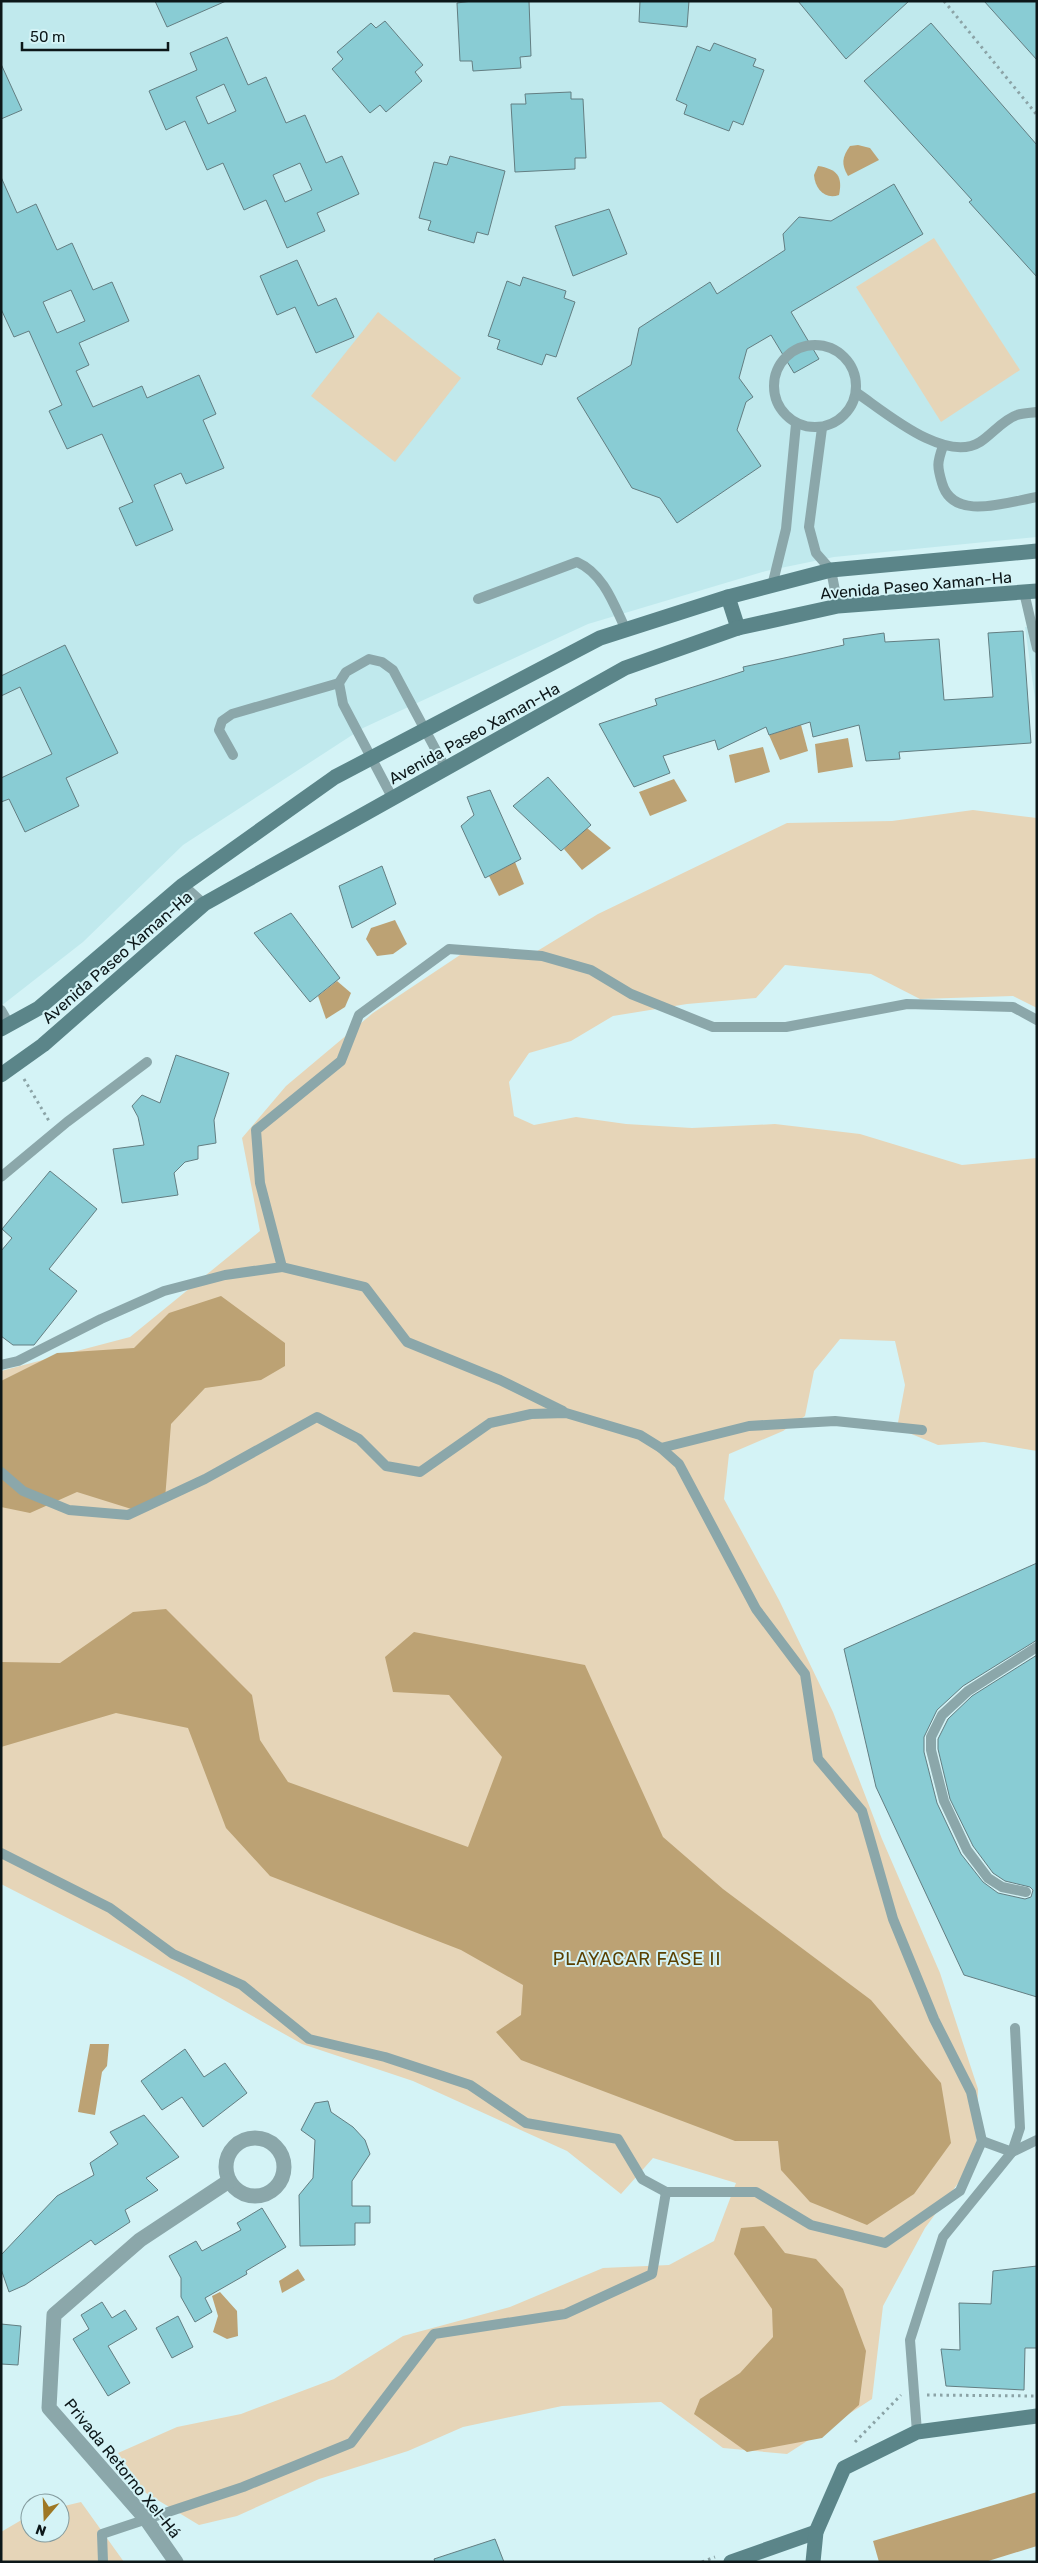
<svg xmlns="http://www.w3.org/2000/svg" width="1038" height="2563" font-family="Rubik,sans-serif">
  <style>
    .built { fill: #c0e9ed }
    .green { fill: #e6d5b8 }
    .water { fill: #bca274 }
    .building { fill: #89ccd4; stroke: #637e82; fill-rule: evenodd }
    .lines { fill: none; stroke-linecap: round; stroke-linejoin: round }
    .path { stroke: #8ba3a6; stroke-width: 3; stroke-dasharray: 2.5 4; stroke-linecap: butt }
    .service { stroke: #8ba7aa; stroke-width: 10 }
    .minor { stroke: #8ba7aa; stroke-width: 15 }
    .secondary { stroke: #5b8589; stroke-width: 15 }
    .labels { text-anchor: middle; stroke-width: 4; stroke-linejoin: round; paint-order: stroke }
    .street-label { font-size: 16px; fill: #0c1719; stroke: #d4f3f6 }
    .neighbourhood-label { font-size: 18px; letter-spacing: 1px; fill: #5a4001; stroke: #d4f3f6 }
  </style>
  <rect width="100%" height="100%" fill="#d4f3f6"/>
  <g class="built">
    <polygon points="1,1 1037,1 1037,537 834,557 766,571 588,624 363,728 183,845 83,942 1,1006"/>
    <polygon points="1037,626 1037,713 1025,627"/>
  </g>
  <g class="green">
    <polygon points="934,238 1020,370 941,422 856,287"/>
    <polygon points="378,312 461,378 395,462 311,396"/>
    <polygon points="973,810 1037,818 1037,1008 1013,996 920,999 871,974 785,965 756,998 687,1004 613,1016 571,1041 529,1053 509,1082 514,1116 534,1125 576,1117 626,1124 692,1128 775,1124 860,1134 962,1165 1037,1158 1037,1451 984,1442 938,1445 897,1428 905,1385 895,1341 840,1339 814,1371 805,1416 783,1431 729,1454 724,1499 779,1600 833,1712 882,1839 940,1973 978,2089 976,2159 925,2228 883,2306 872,2399 787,2454 723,2448 661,2402 562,2406 463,2427 408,2451 319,2479 237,2516 199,2525 146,2493 118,2453 177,2427 241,2414 334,2379 403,2336 510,2307 603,2268 669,2265 714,2241 736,2183 653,2158 621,2194 567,2151 413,2081 302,2044 185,1978 1,1884 1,1371 130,1337 260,1231 242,1138 286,1086 373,1013 463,953 534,953 598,914 787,823 892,821"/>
    <polygon points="81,2502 124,2562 1,2562 1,2532 30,2515 30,2533 60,2533 60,2507"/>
  </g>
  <g class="water">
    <path d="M858 145 870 148 879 160 848 176C841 164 842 157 850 146Z"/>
    <path d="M818 166C837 169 843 176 839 195 825 200 815 189 814 175Z"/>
    <polygon points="801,725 808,751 780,760 769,735"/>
    <polygon points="848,738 853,767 818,773 815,744"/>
    <polygon points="763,747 770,772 735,783 729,755"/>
    <polygon points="674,779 687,801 650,816 639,792"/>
    <polygon points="587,828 611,848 582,870 564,849"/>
    <polygon points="515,862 524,884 499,896 489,876"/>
    <polygon points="395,920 407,944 393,954 377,956 366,939 371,928"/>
    <polygon points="337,981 351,993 345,1007 326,1019 318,996"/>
    <polygon points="221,1296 285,1343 285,1366 261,1380 205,1388 171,1424 165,1499 141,1512 77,1492 30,1513 1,1507 1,1381 57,1353 134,1348 169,1313"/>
    <polygon points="166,1609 252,1695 260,1740 288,1782 468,1847 502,1757 449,1695 393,1692 385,1657 414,1632 585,1665 663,1837 723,1889 871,2000 941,2083 951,2143 914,2194 867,2225 810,2202 781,2170 778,2141 735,2141 521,2060 496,2032 521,2015 523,1985 461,1950 270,1876 226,1828 188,1728 116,1713 1,1747 1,1662 60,1663 133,1612"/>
    <polygon points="90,2044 109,2044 107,2066 102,2072 95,2115 78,2112"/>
    <polygon points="764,2226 785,2253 816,2259 843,2289 866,2351 859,2405 822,2438 747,2452 694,2414 700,2399 740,2373 773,2337 772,2309 734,2254 741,2228"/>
    <polygon points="298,2269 305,2280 282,2293 279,2281"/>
    <polygon points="220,2292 237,2311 238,2336 227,2339 213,2332 218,2316 212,2296"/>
    <polygon points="1037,2492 1037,2546 985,2562 879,2562 873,2541"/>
  </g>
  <g class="building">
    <polygon points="155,1 226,1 167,27"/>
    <polygon points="472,1 529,1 531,56 520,57 521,68 473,71 472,61 460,61 457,3"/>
    <polygon points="640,1 689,1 687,27 639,22"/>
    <polygon points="798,1 909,1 846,59"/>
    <polygon points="984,1 1037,1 1037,60"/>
    <polygon points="385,21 423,65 415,72 422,81 386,112 380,105 370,113 332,69 343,59 337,52 371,23 376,28"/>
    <polygon points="931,23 1037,145 1037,277 969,202 972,200 864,81"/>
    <path d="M227 37 248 85 266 77 286 123 305 115 326 163 342 156 359 194 317 213 325 231 287 248 266 200 244 210 223 163 207 170 185 121 166 130 149 91 197 70 190 53ZM224 84 236 111 208 124 196 97ZM300 163 312 190 285 202 273 175Z"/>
    <polygon points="714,43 756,59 753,66 764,70 743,125 733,121 729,131 684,114 687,105 676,100 697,46 710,51"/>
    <polygon points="1,64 22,110 1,119"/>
    <polygon points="571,92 571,99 583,99 586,158 575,158 575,169 515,172 511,104 526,104 525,94"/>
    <polygon points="450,156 505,171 488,235 477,232 474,243 428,230 431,221 419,218 434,162 447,165"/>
    <path d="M1 177 17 213 36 204 57 250 72 243 93 290 112 282 129 321 79 343 89 365 76 371 93 407 142 386 147 398 199 375 216 414 203 420 224 468 186 484 181 473 154 485 173 530 136 546 119 508 133 502 102 434 67 449 49 411 62 405 29 331 14 337 1 309ZM71 290 85 321 57 333 43 302Z"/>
    <polygon points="894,184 923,234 791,312 819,359 794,373 771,335 747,349 739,378 753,397 746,402 737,430 761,466 677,523 660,498 632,488 577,398 631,365 639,328 710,282 717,294 785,250 783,234 799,217 831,221"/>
    <polygon points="609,209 627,254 573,276 555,226"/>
    <polygon points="297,260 318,306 336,298 354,337 316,353 295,307 277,315 260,276"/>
    <polygon points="523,277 566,291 564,298 575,302 556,357 546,354 542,365 497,349 500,340 488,336 507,281 520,286"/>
    <polygon points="1023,631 1031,743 899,752 900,759 866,761 859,725 813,737 810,722 769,735 766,727 718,750 715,740 663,756 670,773 634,787 599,724 657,705 655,699 744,671 743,667 844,645 843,639 884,633 885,642 939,639 944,700 993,697 988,633"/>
    <polygon points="65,645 118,753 66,778 79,806 25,832 9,799 1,802 1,778 52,754 20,687 1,696 1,676"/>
    <polygon points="548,777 591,825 561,851 513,806"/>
    <polygon points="490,790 521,859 485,878 461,826 474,815 467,797"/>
    <polygon points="382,866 396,904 352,928 339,886"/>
    <polygon points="291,913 340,978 310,1002 254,933"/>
    <polygon points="176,1055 229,1073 214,1120 216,1143 198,1146 198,1159 185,1162 174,1173 178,1195 122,1203 113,1149 144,1145 138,1117 132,1106 142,1095 160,1103"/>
    <polygon points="50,1171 97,1209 49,1269 77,1291 34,1345 13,1345 1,1336 1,1251 12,1238 2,1229"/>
    <polygon points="1037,1563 1037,1640 963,1686 937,1710 924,1737 924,1752 937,1803 961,1854 983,1882 998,1893 1025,1899 1031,1897 1033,1890 1030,1887 1005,1881 993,1873 973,1846 950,1799 938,1749 938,1739 948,1719 972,1696 1037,1655 1037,1997 964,1975 876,1787 844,1649"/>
    <polygon points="185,2049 204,2077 225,2063 247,2093 203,2127 182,2097 162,2110 141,2081"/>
    <polygon points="328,2101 331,2112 353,2127 365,2140 370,2154 352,2181 352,2206 370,2206 370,2223 355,2223 355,2245 300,2246 299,2195 313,2178 315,2140 301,2130 315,2103"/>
    <polygon points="144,2115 179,2157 146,2178 158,2190 125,2210 130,2222 95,2245 91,2240 25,2285 9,2292 1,2269 1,2255 57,2196 94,2175 90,2163 118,2144 110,2132"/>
    <polygon points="262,2208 286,2247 246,2271 247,2274 205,2298 212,2312 195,2322 181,2297 181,2278 169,2256 196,2241 202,2251 241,2230 237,2223"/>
    <polygon points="1037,2266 1037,2348 1025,2348 1024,2390 946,2386 941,2349 960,2350 959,2303 991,2304 993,2271"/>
    <polygon points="102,2302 112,2318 125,2310 137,2329 108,2346 130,2383 108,2396 73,2339 89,2329 81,2315"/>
    <polygon points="178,2316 193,2347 172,2358 156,2328"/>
    <polygon points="1,2324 21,2326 18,2365 1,2364"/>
    <polygon points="495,2539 504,2562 435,2562 434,2559"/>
  </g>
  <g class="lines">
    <g class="path">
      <polyline points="944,1 1037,115"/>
      <polyline points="24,1079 49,1121"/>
      <polyline points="927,2395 1037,2396"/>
      <polyline points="855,2442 901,2395"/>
      <polyline points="702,2562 715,2557"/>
    </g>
    <g class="service">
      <circle cx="815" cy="386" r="41"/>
      <path d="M857 393C885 412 945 464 980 442 992 434 1004 419 1017 415 1023 413 1031 413 1037 412"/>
      <polyline points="822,428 809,527 816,553 831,570 838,606"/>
      <path d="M943 446C937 463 937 466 942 483 953 522 1007 502 1037 497"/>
      <polyline points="772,586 786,529 796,424"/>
      <polyline points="1024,592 1037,648"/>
      <path d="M478 599 577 562C604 574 614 605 626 630"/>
      <polyline points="233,755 219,730 222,721 232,714 339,683"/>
      <polyline points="393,799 343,704 339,683 346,672 369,659 382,662 393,670 446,769"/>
      <polyline points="183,885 204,904"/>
      <polyline points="1,1010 9,1024"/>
      <polyline points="1,1177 67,1122 147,1062"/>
      <polyline points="282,1267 365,1287 407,1342 500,1380 563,1411"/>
      <polyline points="1,1365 18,1361 101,1319 164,1291 225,1275 282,1267 260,1183 256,1130 341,1061 359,1015 449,949 542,956 591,970 631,994 713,1027 786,1027 907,1004 1013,1007 1037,1020"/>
      <polyline points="661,1448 749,1426 835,1421 922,1430"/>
      <polyline points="1,1472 23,1491 69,1510 128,1515 205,1479 317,1417 359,1439 386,1466 420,1472 490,1423 531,1414 566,1413 640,1435 661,1448 679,1464 756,1609 805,1674 818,1759 862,1811 893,1919 934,2019 971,2092 982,2141"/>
      <polyline points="1,1853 110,1908 173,1954 242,1985 309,2039 385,2057 470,2085 526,2123 618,2139 642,2179 666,2192 756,2192 811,2225 885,2243 960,2191 982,2141 1012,2152 1037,2140"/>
      <polyline points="1026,1892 1002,1887 988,1878 967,1850 944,1801 931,1750 931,1737 942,1715 968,1691 1037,1647"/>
      <polyline points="917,2432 910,2340 943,2237 1012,2152 1020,2128 1015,2028"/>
      <polyline points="103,2562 102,2534 243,2487 351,2443 434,2334 565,2314 652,2274 666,2192"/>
    </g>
    <g class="minor">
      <circle cx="255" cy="2167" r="29"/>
      <polyline points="176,2562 146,2519 49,2408 54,2315 140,2240 229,2181"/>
    </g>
    <g class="secondary">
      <polyline points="728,597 738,628"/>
      <polyline points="1,1029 39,1008 183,885 335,777 600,638 728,597 831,570 1037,551"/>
      <polyline points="1,1075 43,1045 204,904 625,668 738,628 838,606 1037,591"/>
      <polyline points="731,2562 816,2532"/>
      <polyline points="813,2562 816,2532 844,2468 917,2432 1037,2416"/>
    </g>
  </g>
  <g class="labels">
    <g class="street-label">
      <text transform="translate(916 585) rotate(-5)" y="6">Avenida Paseo Xaman-Ha</text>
      <text transform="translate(474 733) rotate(-29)" y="6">Avenida Paseo Xaman-Ha</text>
      <text transform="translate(117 957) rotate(-41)" y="6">Avenida Paseo Xaman-Ha</text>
      <text transform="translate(123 2468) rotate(51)" y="6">Privada Retorno Xel-Há</text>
    </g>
    <g class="neighbourhood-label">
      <text x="637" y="1965">PLAYACAR FASE II</text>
    </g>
  </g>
  <rect width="1038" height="2563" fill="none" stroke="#0c1719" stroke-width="5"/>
  <g transform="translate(45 2518) rotate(199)"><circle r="24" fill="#d4f3f6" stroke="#849b9e"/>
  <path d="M0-4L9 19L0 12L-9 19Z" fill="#9e7825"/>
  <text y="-8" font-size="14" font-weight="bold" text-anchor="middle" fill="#0c1719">N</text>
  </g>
  <path d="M22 42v8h146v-8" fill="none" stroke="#0c1719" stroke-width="2.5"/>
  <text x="30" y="42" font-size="15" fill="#0c1719" stroke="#d4f3f6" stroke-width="4" paint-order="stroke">50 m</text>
</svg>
